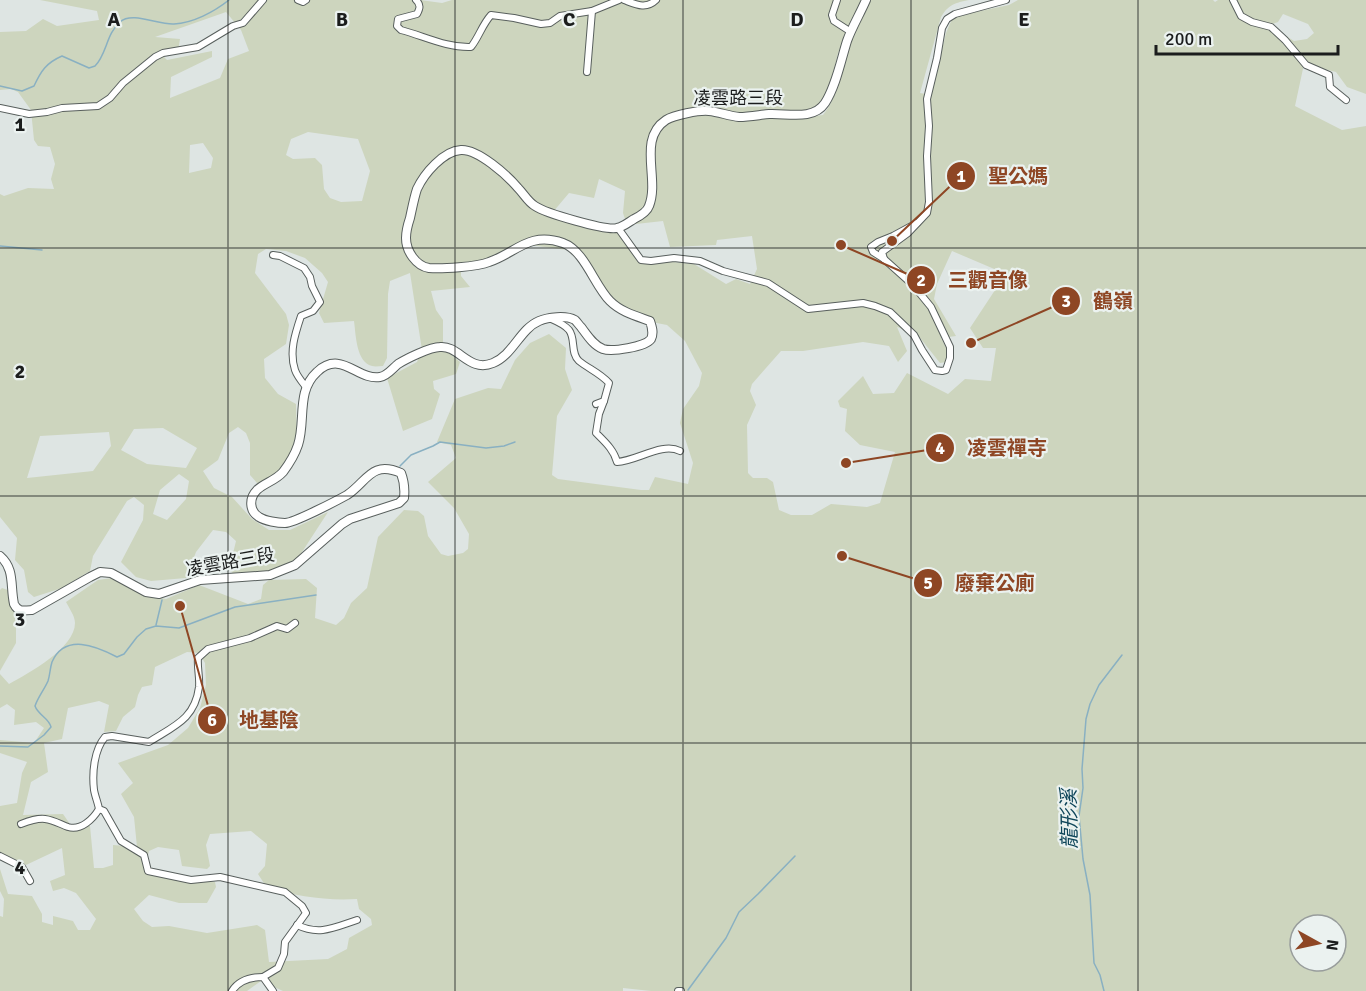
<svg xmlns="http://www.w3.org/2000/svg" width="1366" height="991" font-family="Signika,'Noto Sans TC',sans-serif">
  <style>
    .green { fill: #cdd5be; fill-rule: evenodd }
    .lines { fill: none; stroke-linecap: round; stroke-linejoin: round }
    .stream { stroke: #89b0c2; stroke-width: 1.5 }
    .street-casing { stroke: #585f5d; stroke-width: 8 }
    .secondary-casing { stroke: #585f5d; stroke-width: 10 }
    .street { stroke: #fff; stroke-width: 6 }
    .secondary { stroke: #fff; stroke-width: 8 }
    .grid { fill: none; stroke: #1b1d1d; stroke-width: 1.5; stroke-opacity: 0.55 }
    .labels { text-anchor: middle; stroke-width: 4.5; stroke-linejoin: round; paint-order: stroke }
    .street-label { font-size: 18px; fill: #1b1d1d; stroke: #ebf2f0 }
    .water-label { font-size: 20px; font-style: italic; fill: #0f465a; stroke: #ebf2f0 }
    .grid-label { font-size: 20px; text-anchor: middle; font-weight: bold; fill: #1b1d1d; stroke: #ebf2f0; stroke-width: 4.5; stroke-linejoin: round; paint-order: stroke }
    .leader { fill: none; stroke: #8e4624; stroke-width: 2 }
    .callout-dot { fill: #8e4624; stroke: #ebf2f0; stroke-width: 2 }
    .mark-label { font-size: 18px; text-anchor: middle; font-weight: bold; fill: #fff }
    .callout-label { font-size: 20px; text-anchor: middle; font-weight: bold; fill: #8e4624; stroke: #ebf2f0; stroke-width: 4.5; stroke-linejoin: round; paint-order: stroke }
  </style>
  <rect width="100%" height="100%" fill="#dee5e3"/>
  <g class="green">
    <path d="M40 0H420L442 3 452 0H861L838 53 827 98 804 114 814 116 823 115C839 96 840 71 848 48 853 32 863 16 870 0H969C955 3 949 4 941 17L920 93 931 95 946 33 952 19 961 15 1009 5 1018 0H1213L1215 2 1218 0H1366V94L1347 87 1336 72 1304 64 1295 106 1342 130 1366 126V991H651L623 988V991H283L261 981 247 991H0V916L3 917 4 899 0 891V869L8 894 32 896 42 914V922L53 925V916L73 921 78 930H90L96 919 76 893 64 888 53 891 50 881 65 875 62 848 26 865 13 858 0 859V806L17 803 22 773 27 762 0 753V740L34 743 44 728 36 722 14 725 15 710 7 704 0 708V674L9 684C29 673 75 648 75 623 75 616 69 608 66 602L98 580 112 578 144 595 166 599 199 585 248 604 261 599 263 585 269 580 306 579 317 588 315 618 336 625 344 618 351 603 367 588 378 537 404 510 418 511 424 516 428 536 441 554 448 556 463 553 468 549 469 534 454 508 428 482 456 458 451 445 437 442 455 399 488 388 501 389 515 360 530 343 549 334 566 348 565 369 572 390 557 416 552 475 558 479 641 490H649L655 477 688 484 693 463 680 423 683 409 699 386 702 373 685 341 667 325 636 319 623 311 574 253 567 250 530 245 461 268V276L470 287 431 291 436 310 443 320V348L460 362 456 374 433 381 434 389 440 394 432 419 403 431 387 378 417 362 422 350 410 273 390 281 388 294 387 358 383 366C379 366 376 367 372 366 356 362 356 335 354 321L324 323 319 313 328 282 322 273 305 258 286 251 266 249 258 254 255 273 286 314 289 325 286 344 264 359 265 378 278 394 296 404 297 443 283 469 267 481 257 483 250 475V443L246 433 238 427 229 433 218 460 203 471 214 488 232 497 252 519 269 530H290L328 512 291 569 235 575 229 570 236 541 226 532 213 530 196 552 186 578 151 581 136 577 121 562 143 520 144 505 134 497 127 501 93 556 90 571 62 588 34 597 28 592 24 570 15 560 17 538 0 517V194L4 196 28 188 54 189 51 179 55 164 50 147 38 146 34 140 31 110 18 92 11 89 0 90V32L26 31 43 19 57 26 99 20 97 11ZM226 12 241 30 249 51 228 59 220 78 170 98 171 77 212 57V51L167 60 163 56 178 51 180 39 155 37ZM1283 14 1308 24 1314 33 1307 39 1294 41 1269 25 1278 22ZM308 132 358 139 370 171 362 201 341 202 330 198 324 189 322 165 315 158 293 159 286 155 291 139ZM203 143 213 158 211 168 189 173 190 145ZM599 179 625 191 623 213 627 225 663 221 670 247 716 245 717 240 752 236 757 269 750 284 736 279 726 284 694 264 640 259 612 227 553 212 569 193 594 198ZM952 251 999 271 1001 281 970 328 983 348H996L991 381 965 379 948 394 907 373 894 393 873 394 863 376 838 401 840 407 847 409 845 431 860 445 895 452 880 503 867 507 831 504 812 515H791L779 510 773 482 767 478H753L748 473 747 425 756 405 750 391 752 384 781 351H803L863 342 889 346 898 362 907 351 897 327 917 334 940 363 953 361 941 338 956 336 934 299 937 284ZM163 428 197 448 186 468 147 464 121 450 134 429ZM109 432 111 446 93 471 27 478 40 436ZM179 474 189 481 186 499 167 520 153 514 160 490ZM187 652 199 653 205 663 206 685 200 708 188 728 168 745 118 763 133 783 121 794 134 817 137 847 113 845V865L103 868H94L90 826 72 827 63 814 23 815 31 782 48 772 44 743 62 739 68 708 99 701 109 705 104 732 116 731 123 717 135 707 138 695 142 687 152 685 155 667ZM251 831 267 844 265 866 258 874 267 888C296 896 326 901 357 899L359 909 371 919 372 925 349 938 347 949 328 959 269 962 265 930 257 925 207 933 169 926 152 927 143 921 134 909 149 895 179 903H207L216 887 215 882H199L152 869 147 860 149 851 158 847 179 850 182 866 207 869 210 866 206 845 210 834ZM1300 925H1336V961H1300Z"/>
    <polygon points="2,588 16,593 16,643 0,671 0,590"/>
  </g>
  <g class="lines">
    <g class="stream">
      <path d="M0 86 22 91 34 86C41 71 46 63 62 56L89 68 95 66C107 54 106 34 120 22 132 11 158 25 174 24 193 23 214 12 229 0"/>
      <polyline points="0,246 42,250"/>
      <polyline points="400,466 411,455 433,446 440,442 486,448 504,446 515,442"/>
      <polyline points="156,625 162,600"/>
      <path d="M0 746 28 747 44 735 51 727C49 718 38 715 35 706 38 697 44 690 48 681 50 675 50 668 52 662 65 633 96 646 117 657L124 654 137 637 146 629 156 626 179 628 235 607 316 595"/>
      <polyline points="688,990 726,938 739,912 758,894 795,856"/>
      <polyline points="1104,991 1100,975 1094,963 1090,895 1083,859 1079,816 1083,788 1082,769 1086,719 1090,704 1099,685 1122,655"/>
    </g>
    <g class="street-casing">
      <g id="street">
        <polyline points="298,0 303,2 306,0"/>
        <path d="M416 0C421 5 420 8 417 14L398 19 397 26 401 30C424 36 447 48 471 47 479 37 482 25 491 15L514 18 541 24 550 23 560 16 592 11 619 0"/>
        <path d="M624 0C635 4 646 10 656 0"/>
        <polyline points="837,0 832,15 834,21 851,32"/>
        <polyline points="1233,0 1241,16 1252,22 1271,27 1285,40 1306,65 1329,75 1330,87 1346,100"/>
        <polyline points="587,72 592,11"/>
        <polyline points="0,108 29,114 47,112 62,108 98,106 110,98 123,83 155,57 163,53 198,47 233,26 243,23 263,0"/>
        <polyline points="618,228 641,260 651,261 674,258 700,261 723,271 768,283 808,309 863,303 875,306 890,312 914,335 922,350 935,370 942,371 946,370 950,358 950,347 931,307 913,285 884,259 873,252 871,247 878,242 893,236 917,223"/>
        <path d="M273 255 280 256 304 268 310 277 312 286 320 302 313 311 301 316C295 334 289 352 295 370 297 376 302 382 306 387"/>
        <polyline points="884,259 882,252 908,233 927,213 929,202 927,156 929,126 927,99 937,58 942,28 947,19 955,14 1006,0"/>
        <path d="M549 318C556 321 564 324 569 330 576 339 570 353 579 361 589 369 600 373 609 383L604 401 596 404"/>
        <path d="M604 401 599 414 596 433C605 442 614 450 617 462 637 461 662 442 680 451"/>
        <path d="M21 824C29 821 37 818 45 819 53 820 60 824 68 827 81 831 93 819 99 809"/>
        <polyline points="0,856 22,867 30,881"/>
        <path d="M297 925C320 936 335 927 357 920"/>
        <path d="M263 977 278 968 284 954 285 942 306 913 302 906 285 892 220 877 191 880 148 871 144 855 121 841 104 811 99 809C98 803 95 796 94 790 92 773 94 750 105 737L112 736 149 742C174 726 195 719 199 687 200 677 197 668 198 658L208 649 250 638 277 626 287 629 295 623"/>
        <path d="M232 991C239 980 251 977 263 977L273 991"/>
        <polyline points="678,991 681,991"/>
      </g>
    </g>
    <g class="secondary-casing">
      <path id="secondary" d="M0 556C15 569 10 585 14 604 18 612 23 611 32 610L90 577 100 572 111 573 146 592 159 594 200 580 270 575 295 565 342 524 350 519 399 503 404 498C405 489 404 481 401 473 371 460 367 482 347 495 338 500 294 523 285 523 278 523 265 521 259 517 249 511 249 498 257 490 264 483 275 481 283 472 289 464 295 454 298 445 306 421 296 391 317 372 341 349 358 381 380 377 387 376 392 369 398 364 406 359 430 347 440 347 459 345 469 373 493 363 513 355 520 329 539 321 548 317 566 315 575 320 577 322 579 325 581 327 587 335 593 345 603 349 612 352 645 347 651 339 654 333 652 327 650 321 636 316 621 312 610 301 594 285 585 251 563 243 529 231 516 253 489 262 477 267 441 269 429 268 416 266 406 251 406 238 406 232 408 224 410 218 412 209 414 198 417 189 424 174 443 151 461 150 478 149 507 175 518 188 524 194 528 202 535 206 545 213 606 231 617 228 623 227 629 222 634 219 640 216 647 212 649 206 660 179 637 139 666 120 674 115 699 110 709 111 719 112 729 116 739 117 749 117 759 115 769 114 787 113 813 121 825 103 836 86 841 60 847 41 852 27 860 14 866 0"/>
    </g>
    <use href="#street" class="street"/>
    <use href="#secondary" class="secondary"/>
  </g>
  <path class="grid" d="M228 0V991M455 0V991M683 0V991M911 0V991M1138 0V991M0 248H1366M0 496H1366M0 743H1366"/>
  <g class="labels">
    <g class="street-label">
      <text x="738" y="104">凌雲路三段</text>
      <text transform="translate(230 562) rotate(-10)" y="6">凌雲路三段</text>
    </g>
    <g class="water-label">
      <text transform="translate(1069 819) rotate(-91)" y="7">龍形溪</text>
    </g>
  </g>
  <g class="grid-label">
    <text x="114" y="26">A</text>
    <text x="342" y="26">B</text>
    <text x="569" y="26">C</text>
    <text x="797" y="26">D</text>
    <text x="1024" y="26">E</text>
    <text x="20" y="131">1</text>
    <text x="20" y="378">2</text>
    <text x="20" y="626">3</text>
    <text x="20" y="874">4</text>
  </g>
  <path class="leader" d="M892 241L961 176M841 245L921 280M971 343L1066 301M846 463L940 448M842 556L928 583M180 606L212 720"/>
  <g class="callout-dot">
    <circle cx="892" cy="241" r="6"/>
    <circle cx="841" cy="245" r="6"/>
    <circle cx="971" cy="343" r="6"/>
    <circle cx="846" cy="463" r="6"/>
    <circle cx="842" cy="556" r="6"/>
    <circle cx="180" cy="606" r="6"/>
    <circle cx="961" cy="176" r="15"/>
    <circle cx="921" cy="280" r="15"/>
    <circle cx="1066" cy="301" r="15"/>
    <circle cx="940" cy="448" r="15"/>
    <circle cx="928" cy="583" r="15"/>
    <circle cx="212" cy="720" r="15"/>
  </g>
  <g class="mark-label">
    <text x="961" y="182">1</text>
    <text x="921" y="286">2</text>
    <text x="1066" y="307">3</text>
    <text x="940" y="454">4</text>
    <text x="928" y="589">5</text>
    <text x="212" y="726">6</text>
  </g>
  <g class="callout-label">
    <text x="1018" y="183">聖公媽</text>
    <text x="988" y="287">三觀音像</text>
    <text x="1113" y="308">鶴嶺</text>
    <text x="1007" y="455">凌雲禪寺</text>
    <text x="995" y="590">廢棄公廁</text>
    <text x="269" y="727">地基陰</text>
  </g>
  <g transform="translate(1318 943) rotate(98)"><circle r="28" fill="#ebf2f0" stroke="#989d9c" stroke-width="1.5"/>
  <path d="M0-4.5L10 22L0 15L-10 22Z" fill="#8e4624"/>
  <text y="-9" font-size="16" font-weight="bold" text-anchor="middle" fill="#1b1d1d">N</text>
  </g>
  <path d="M1156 45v9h182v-9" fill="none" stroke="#1b1d1d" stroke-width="3"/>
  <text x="1165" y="45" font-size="18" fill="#1b1d1d" stroke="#ebf2f0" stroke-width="4.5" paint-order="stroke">200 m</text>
</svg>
